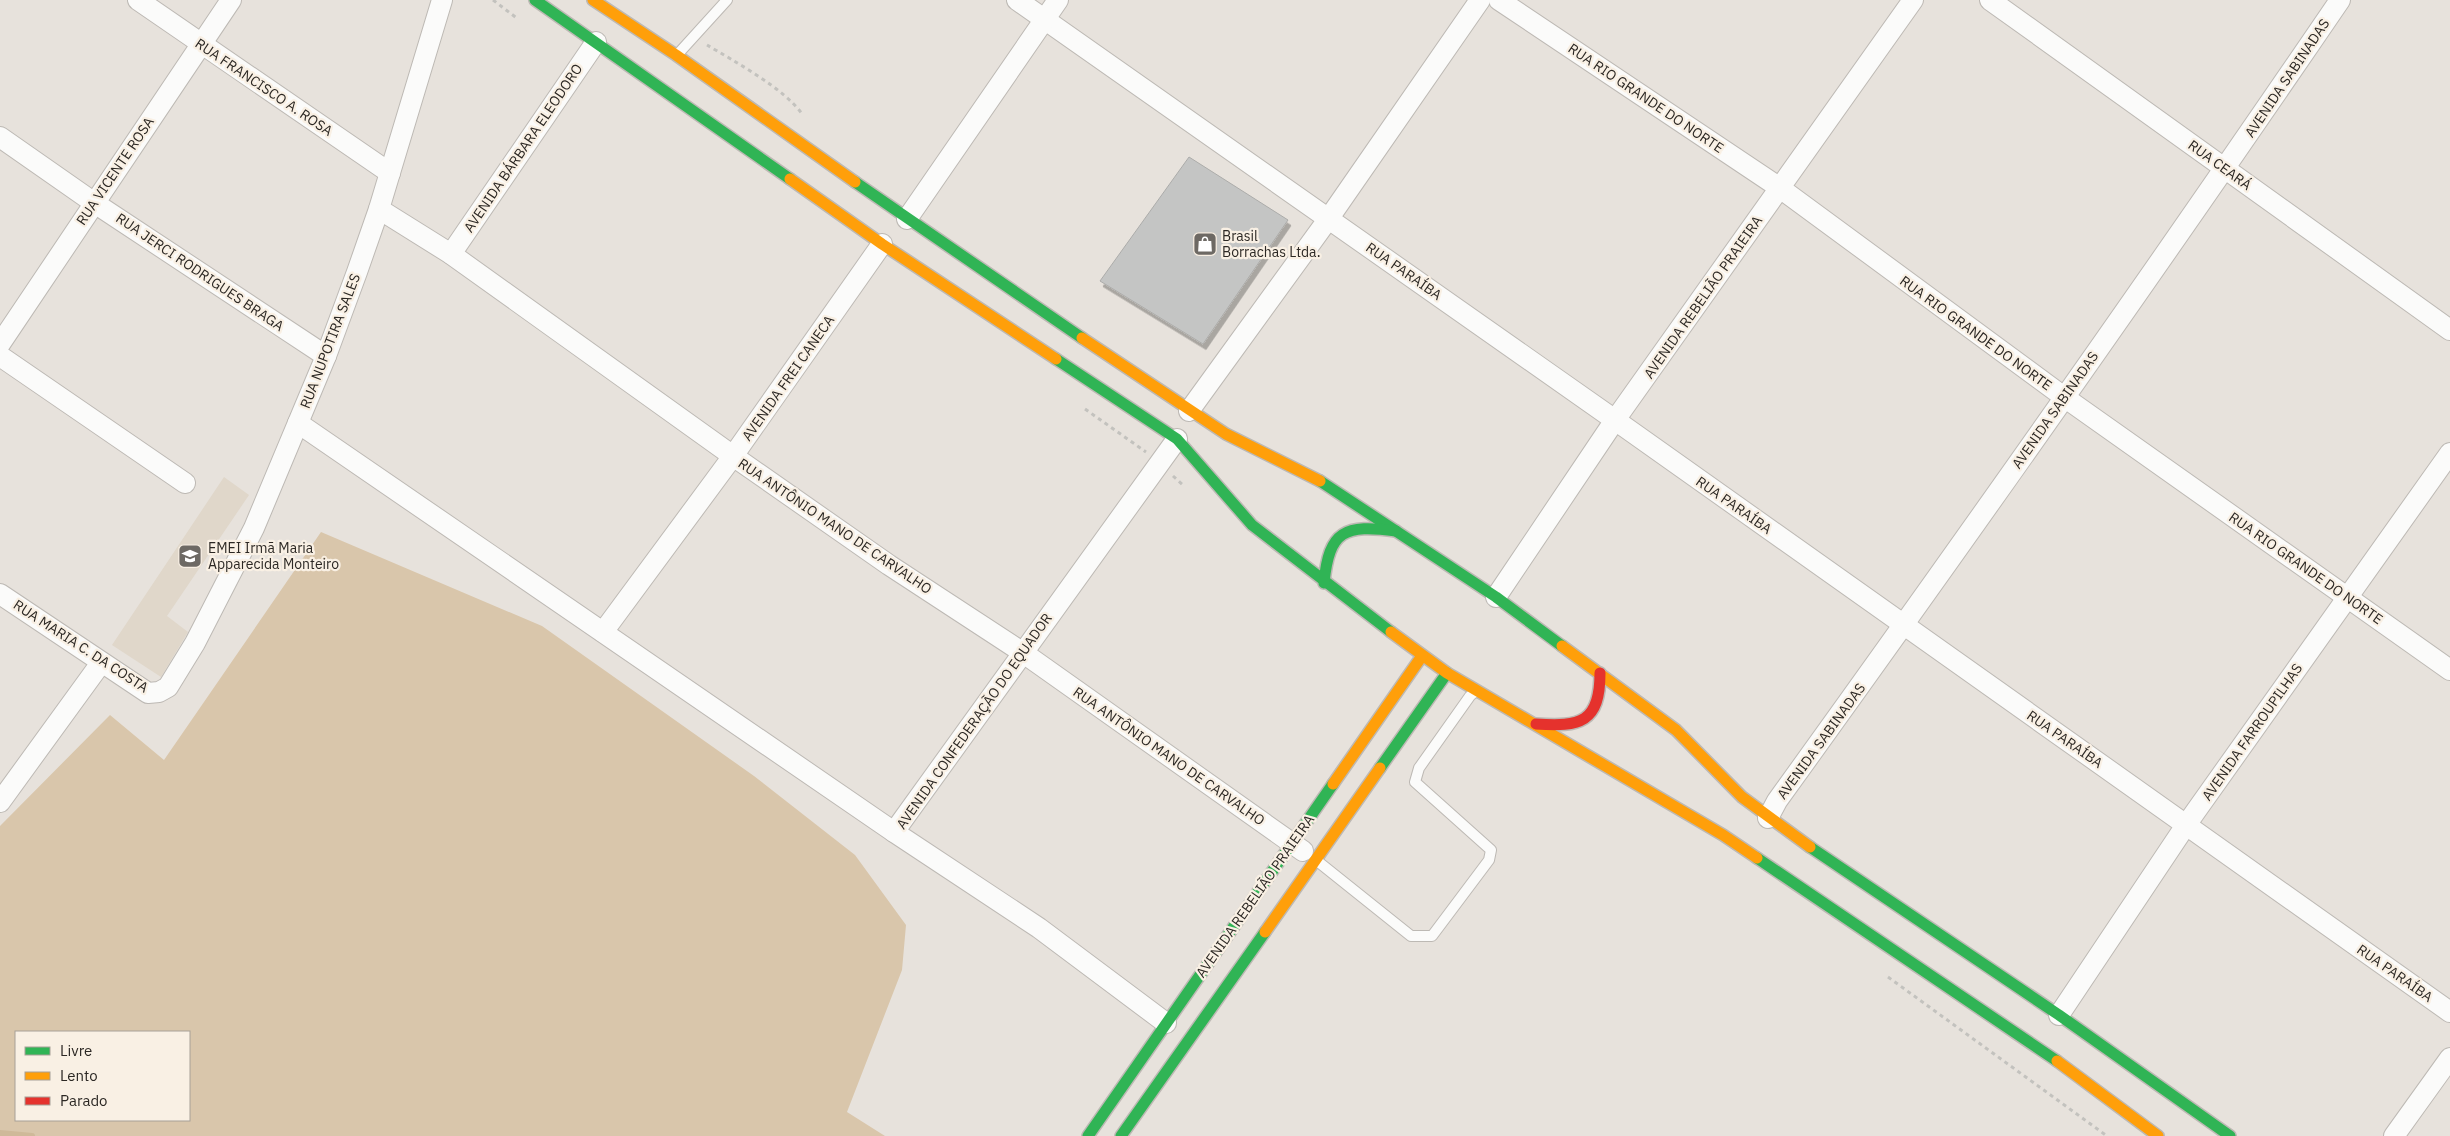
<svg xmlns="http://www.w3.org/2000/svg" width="2450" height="1136" font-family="'IBM Plex Sans',sans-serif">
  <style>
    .built { fill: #e0d7ca }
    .forest { fill: #d9c6ab; fill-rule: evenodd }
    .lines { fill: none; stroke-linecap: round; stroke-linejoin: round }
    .stream { stroke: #cfb999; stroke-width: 6 }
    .building { fill: #c4c5c4; stroke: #acacaa; filter: url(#shadow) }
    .lane-casing { stroke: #bdb9b4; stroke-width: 12 }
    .street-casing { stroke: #bdb9b4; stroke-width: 22 }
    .fast-casing { stroke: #bdb9b4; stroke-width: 14 }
    .slow-casing { stroke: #bdb9b4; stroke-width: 14 }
    .jam-casing { stroke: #bdb9b4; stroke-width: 14 }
    .path { stroke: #c3c2be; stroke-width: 3; stroke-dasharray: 4 4; stroke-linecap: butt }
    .lane { stroke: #fbfbfa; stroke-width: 10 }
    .street { stroke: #fbfbfa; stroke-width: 20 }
    .fast { stroke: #30b455; stroke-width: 11 }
    .slow { stroke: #ff9f0a; stroke-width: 11 }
    .jam { stroke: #e5322d; stroke-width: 11 }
    .labels { text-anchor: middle; stroke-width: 4.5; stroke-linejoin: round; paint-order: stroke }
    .street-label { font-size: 14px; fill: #2c2824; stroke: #f9f0e4 }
    .poi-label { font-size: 14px; fill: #2c2824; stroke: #f9f0e4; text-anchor: start }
  </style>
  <defs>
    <filter id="shadow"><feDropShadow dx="3" dy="5.5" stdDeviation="0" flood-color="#0004"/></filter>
  </defs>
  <rect width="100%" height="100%" fill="#e7e2dc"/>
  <polygon class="built" points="224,477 249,495 167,616 188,632 161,677 112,645"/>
  <path class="forest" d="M321 532 542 626 754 776 855 855 906 925 902 970 847 1112 885 1136H0V826L110 715 164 760ZM16 1032H189V1120H16Z"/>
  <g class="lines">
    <polyline class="stream" points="0,1133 32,1136"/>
  </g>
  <polygon class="building" points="1189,157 1288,220 1203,344 1100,281"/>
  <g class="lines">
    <g class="lane-casing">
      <g id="lane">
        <polyline points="677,55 727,0"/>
        <polyline points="1316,860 1411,936 1432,936 1489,860 1491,850 1415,782 1419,768 1470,696 1476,691"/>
      </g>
    </g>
    <g class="street-casing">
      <g id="street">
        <polyline points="138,0 390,173"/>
        <polyline points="1017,0 1615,420 2450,1012"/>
        <polyline points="1499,0 1780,188 2064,397 2450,670"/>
        <polyline points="1990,0 2450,330"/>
        <polyline points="0,137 93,202 326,356"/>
        <polyline points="379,209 451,254 733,456 889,565 1022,652 1303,851"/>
        <polyline points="907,219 1058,0"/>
        <polyline points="451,254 596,42"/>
        <polyline points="0,344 231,0"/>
        <polyline points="0,356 185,483"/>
        <polyline points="1189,411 1329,218 1480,0"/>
        <polyline points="298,423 894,832"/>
        <polyline points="0,594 148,693 159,692 168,687 195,643 254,528 326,356 357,272 379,209 442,0"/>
        <polyline points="1496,597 1615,420 1913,0"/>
        <polyline points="603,632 733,456 882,244"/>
        <polyline points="0,802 101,663"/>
        <path d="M1768 818 1777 801C1968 536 2156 270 2340 0"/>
        <polyline points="2059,1015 2186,825 2450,453"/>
        <polyline points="1166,1023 1039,928 894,832 1177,439"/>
        <polyline points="2394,1136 2450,1058"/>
      </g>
    </g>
    <g class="fast-casing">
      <g id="fast">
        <polyline points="535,0 790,179"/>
        <polyline points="855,182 1082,338"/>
        <polyline points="1056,359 1177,439 1252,525 1391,632"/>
        <polyline points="1320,481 1496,597 1562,646"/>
        <path d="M1324 583C1329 530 1345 524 1396 531"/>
        <polyline points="1380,768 1447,673"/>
        <polyline points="1810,847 2059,1015 2230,1136"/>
        <polyline points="1757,858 2057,1061"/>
        <polyline points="1088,1136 1333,784"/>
        <polyline points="1121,1136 1265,932"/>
      </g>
    </g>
    <g class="slow-casing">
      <g id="slow">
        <polyline points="593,0 676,55 855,182"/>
        <polyline points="790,179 882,244 1056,359"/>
        <polyline points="1082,338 1226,434 1320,481"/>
        <polyline points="1391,632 1447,673 1723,835 1757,858"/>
        <polyline points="1562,646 1676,730 1742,797 1810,847"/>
        <polyline points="1333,784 1422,656"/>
        <polyline points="1265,932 1380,768"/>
        <polyline points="2057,1061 2158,1136"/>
      </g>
    </g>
    <g class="jam-casing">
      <path id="jam" d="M1536 724C1580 727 1600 723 1600 673"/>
    </g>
    <g class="path">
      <polyline points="493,0 518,19"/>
      <path d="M707 45C734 61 785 89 802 114"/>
      <polyline points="1085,409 1146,452"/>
      <polyline points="1173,476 1183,485"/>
      <polyline points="1888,977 2107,1136"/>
    </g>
    <use href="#lane" class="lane"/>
    <use href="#street" class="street"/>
    <use href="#fast" class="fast"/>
    <use href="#slow" class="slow"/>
    <use href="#jam" class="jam"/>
  </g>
  <defs>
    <g id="shop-square" transform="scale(1.25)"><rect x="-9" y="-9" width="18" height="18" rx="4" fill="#6d6964" stroke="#f9f0e4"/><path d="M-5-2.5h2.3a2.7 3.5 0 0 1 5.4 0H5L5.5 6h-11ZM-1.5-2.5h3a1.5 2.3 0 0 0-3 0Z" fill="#fff"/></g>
    <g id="school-square" transform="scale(1.25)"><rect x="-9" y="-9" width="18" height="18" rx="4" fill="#6d6964" stroke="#f9f0e4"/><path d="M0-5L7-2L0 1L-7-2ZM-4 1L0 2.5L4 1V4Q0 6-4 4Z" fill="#fff"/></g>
  </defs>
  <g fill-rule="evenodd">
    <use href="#shop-square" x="1205" y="244"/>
    <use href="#school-square" x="190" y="556"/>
  </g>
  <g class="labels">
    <g class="street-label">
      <text transform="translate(2287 78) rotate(-56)" y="5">AVENIDA SABINADAS</text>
      <text transform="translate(264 87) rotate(34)" y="5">RUA FRANCISCO A. ROSA</text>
      <text transform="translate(1646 98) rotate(34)" y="5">RUA RIO GRANDE DO NORTE</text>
      <text transform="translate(523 148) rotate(-56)" y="5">AVENIDA BÁRBARA ELEODORO</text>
      <text transform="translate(2220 165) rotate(36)" y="5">RUA CEARÁ</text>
      <text transform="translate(115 171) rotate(-56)" y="5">RUA VICENTE ROSA</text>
      <text transform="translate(1404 271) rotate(35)" y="5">RUA PARAÍBA</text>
      <text transform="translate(200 272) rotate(34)" y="5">RUA JERCI RODRIGUES BRAGA</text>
      <text transform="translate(1703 297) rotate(-55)" y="5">AVENIDA REBELIÃO PRAIEIRA</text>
      <text transform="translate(1976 333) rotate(36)" y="5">RUA RIO GRANDE DO NORTE</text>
      <text transform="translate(330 341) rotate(-69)" y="5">RUA NUPOTIRA SALES</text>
      <text transform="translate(788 378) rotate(-55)" y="5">AVENIDA FREI CANECA</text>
      <text transform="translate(2055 410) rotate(-55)" y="5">AVENIDA SABINADAS</text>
      <text transform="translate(1734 505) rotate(35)" y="5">RUA PARAÍBA</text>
      <text transform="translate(835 526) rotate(34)" y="5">RUA ANTÔNIO MANO DE CARVALHO</text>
      <text transform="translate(2306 568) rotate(35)" y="5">RUA RIO GRANDE DO NORTE</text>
      <text transform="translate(81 646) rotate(33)" y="5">RUA MARIA C. DA COSTA</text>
      <text transform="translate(974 721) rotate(-55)" y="5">AVENIDA CONFEDERAÇÃO DO EQUADOR</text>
      <text transform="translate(2252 732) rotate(-55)" y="5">AVENIDA FARROUPILHAS</text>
      <text transform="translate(2065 739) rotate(35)" y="5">RUA PARAÍBA</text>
      <text transform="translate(1821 741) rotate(-54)" y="5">AVENIDA SABINADAS</text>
      <text transform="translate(1169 756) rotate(35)" y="5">RUA ANTÔNIO MANO DE CARVALHO</text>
      <text transform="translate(1255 896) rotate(-55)" y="5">AVENIDA REBELIÃO PRAIEIRA</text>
      <text transform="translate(2395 973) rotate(35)" y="5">RUA PARAÍBA</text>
    </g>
    <g class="poi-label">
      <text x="1222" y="241">Brasil<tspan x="1222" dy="16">Borrachas Ltda.</tspan></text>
      <text x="208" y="553">EMEI Irmã Maria<tspan x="208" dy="16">Apparecida Monteiro</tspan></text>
    </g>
  </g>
  <rect x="15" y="1031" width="175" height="90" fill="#f9f0e4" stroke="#a7a097"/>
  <rect x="25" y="1047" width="25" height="8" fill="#30b455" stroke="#a7a097"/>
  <text x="60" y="1056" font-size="15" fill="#2c2824">Livre</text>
  <rect x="25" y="1072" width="25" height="8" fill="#ff9f0a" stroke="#a7a097"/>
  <text x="60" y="1081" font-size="15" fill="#2c2824">Lento</text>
  <rect x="25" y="1097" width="25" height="8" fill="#e5322d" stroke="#a7a097"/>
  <text x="60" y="1106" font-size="15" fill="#2c2824">Parado</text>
</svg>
